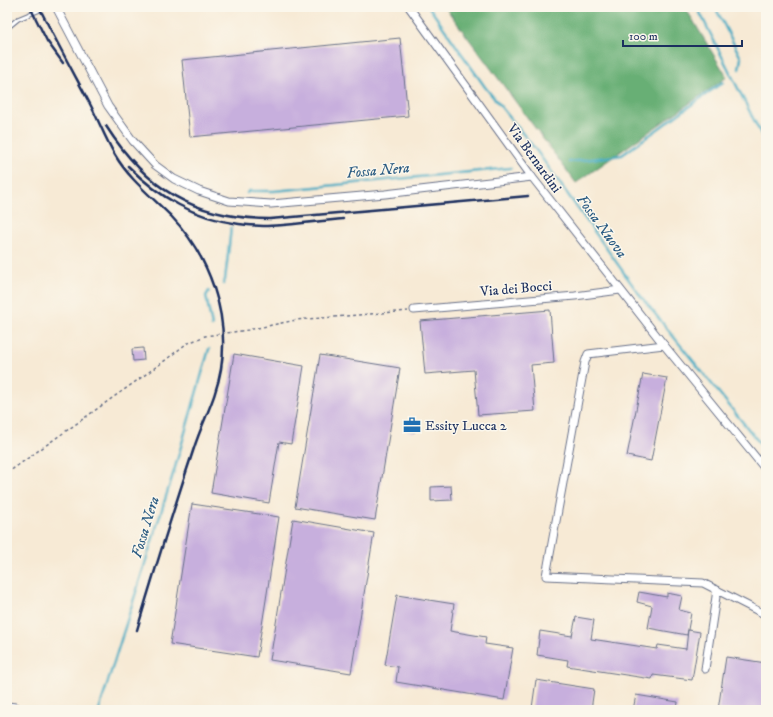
<svg xmlns="http://www.w3.org/2000/svg" width="773" height="717" font-family="'IM FELL DW Pica',serif">
  <style>
    .forest { fill: #68af74; stroke: #426f69 }
    .lines { fill: none; stroke-linecap: round; stroke-linejoin: round }
    .stream { stroke: #45acc4; stroke-width: 2.5 }
    .building { fill: #c7afdd }
    .lane-casing { stroke: #687088; stroke-width: 5.5 }
    .street-casing { stroke: #687088; stroke-width: 9 }
    .highway-casing { stroke: #687088; stroke-width: 15 }
    .path { stroke: #687088; stroke-width: 1.5; stroke-dasharray: 3 3; stroke-linecap: butt }
    .lane { stroke: #fff; stroke-width: 3.5 }
    .street { stroke: #fff; stroke-width: 7 }
    .highway { stroke: #fff; stroke-width: 13 }
    .rail { stroke: #1b2f5e; stroke-width: 2.5 }
    .labels { text-anchor: middle; stroke-width: 3; stroke-linejoin: round; paint-order: stroke }
    .street-label { font-size: 14px; fill: #1b2f5e; stroke: #fbf7ec }
    .poi-label { font-size: 14px; fill: #1b2f5e; stroke: #fbf7ec; text-anchor: start }
    .water-label { font-size: 15px; font-style: italic; fill: #2a5b82; stroke: #fbf7ec }
  </style>
  <rect width="100%" height="100%" fill="#fbf7ec"/>
  <filter id="ink" filterUnits="userSpaceOnUse"><feTurbulence type="fractalNoise" baseFrequency=".025" numOctaves="2"/><feDisplacementMap in="SourceGraphic" scale="8" xChannelSelector="R" yChannelSelector="G"/><feConvolveMatrix kernelMatrix="1 2 1 2 8 2 1 2 1" color-interpolation-filters="sRGB"/></filter>
  <filter id="wash" filterUnits="userSpaceOnUse"><feTurbulence type="fractalNoise" baseFrequency=".012" numOctaves="4" result="noise"/><feDisplacementMap in="SourceGraphic" scale="16" xChannelSelector="R" yChannelSelector="G"/><feGaussianBlur stdDeviation="0.9" result="paint"/><feColorMatrix in="noise" values="0 0 0 0 0 0 0 0 0 0 0 0 0 0 0 0 0 1.4 0 .05"/><feComposite in="paint" operator="in"/></filter>
  <g filter="url(#wash)">
    <rect width="100%" height="100%" fill="#f7ead5"/>
    <polygon class="forest" points="445,7 685,7 727,77 576,183"/>
    <g class="lines">
      <g class="stream">
        <polyline points="429,7 485,87 536,150 639,294 766,451"/>
        <polyline points="697,7 766,144"/>
        <polyline points="715,7 741,58 739,69"/>
        <polyline points="760,7 766,29"/>
        <polyline points="569,162 622,155 723,82"/>
        <polyline points="247,193 249,191 274,191 511,168"/>
        <polyline points="223,284 225,280 231,228"/>
        <polyline points="209,291 206,296 212,326"/>
        <polyline points="99,710 174,471 209,349"/>
      </g>
    </g>
    <g id="blocks">
      <g class="building">
        <polygon points="400,38 408,116 190,137 182,60"/>
        <polygon points="550,310 554,363 531,365 535,411 478,415 474,370 425,374 420,321"/>
        <polygon points="143,348 144,360 133,361 132,349"/>
        <polygon points="234,354 304,366 291,444 279,442 269,503 211,493"/>
        <polygon points="320,355 400,368 375,520 295,507"/>
        <polygon points="643,374 667,378 651,461 627,456"/>
        <polygon points="409,421 417,422 415,432 407,431"/>
        <polygon points="451,486 452,500 431,501 431,487"/>
        <polygon points="192,504 279,517 257,657 170,644"/>
        <polygon points="293,519 374,533 351,673 270,660"/>
        <polygon points="639,592 667,597 667,593 682,596 679,610 691,613 687,635 648,628 652,606 637,602"/>
        <polygon points="397,595 454,604 450,631 486,637 485,644 513,648 504,700 396,682 398,667 385,665"/>
        <polygon points="576,617 594,620 591,639 657,649 658,645 686,649 688,630 700,632 692,680 653,675 652,679 567,666 568,660 537,655 540,631 572,636"/>
        <polygon points="726,657 766,663 766,710 718,710"/>
        <polygon points="536,680 594,689 591,710 546,710 532,708"/>
        <polygon points="636,695 678,702 677,710 633,710"/>
      </g>
    </g>
  </g>
  <g filter="url(#ink)">
    <use href="#blocks" fill-opacity="0" stroke="#687088" stroke-width="1"/>
    <g class="lines">
      <g class="lane-casing">
        <polyline id="lane" points="7,28 18,19 47,7"/>
      </g>
      <g class="street-casing">
        <g id="street">
          <polyline points="56,7 108,106 133,141 155,165 174,179 199,191 229,201 271,204 385,194 532,177"/>
          <polyline points="409,7 532,177 664,345 766,470"/>
          <polyline points="414,310 575,296 620,290"/>
          <polyline points="664,345 588,354 585,362 546,576 703,583 766,615"/>
          <polyline points="705,669 717,590"/>
        </g>
      </g>
      <g class="highway-casing">
        <polyline id="highway" points="7,709 15,710"/>
      </g>
      <polyline class="path" points="7,473 163,362 186,344 205,336 248,330 296,320 408,311"/>
      <use href="#lane" class="lane"/>
      <use href="#street" class="street"/>
      <use href="#highway" class="highway"/>
      <g class="rail">
        <polyline points="30,7 47,41 63,63"/>
        <path d="M39 7C55 39 72 70 89 102 98 119 105 138 115 155 129 179 151 196 171 216 209 256 230 314 221 369 216 399 203 420 194 448 174 508 155 569 137 630"/>
        <path d="M106 126C147 190 194 218 270 219L528 196"/>
        <path d="M128 166C160 198 194 218 239 224 248 225 258 226 267 226 292 225 318 221 343 219"/>
      </g>
    </g>
  </g>
  <defs>
    <g id="office-bare" transform="scale(1.38)"><path d="M-6-3h4V-5.5h4V-3h4V5H-6ZM-1-4.5V-3h2v-1.5ZM-6 0V1H6V0Z" fill="#1f6fb2" stroke="#fbf7ec" stroke-width="2.5" paint-order="stroke"/></g>
  </defs>
  <g fill-rule="evenodd">
    <use href="#office-bare" x="412" y="425"/>
  </g>
  <g class="labels">
    <g class="street-label">
      <text transform="translate(535 158) rotate(54)" y="5">Via Bernardini</text>
      <text transform="translate(516 288) rotate(-5)" y="5">Via dei Bocci</text>
    </g>
    <g class="poi-label">
      <text x="425" y="430">Essity Lucca 2</text>
    </g>
    <g class="water-label">
      <text transform="translate(378 170) rotate(-5)" y="5">Fossa Nera</text>
      <text transform="translate(602 226) rotate(54)" y="5">Fossa Nuova</text>
      <text transform="translate(145 527) rotate(-73)" y="5">Fossa Nera</text>
    </g>
  </g>
  <rect width="773" height="717" fill="none" stroke="#fbf7ec" stroke-width="24"/>
  <path d="M623 40v6h119v-6" fill="none" stroke="#1b2f5e" stroke-width="2"/>
  <text x="629" y="40" font-size="12" fill="#1b2f5e" stroke="#fbf7ec" stroke-width="3" paint-order="stroke">100 m</text>
</svg>
